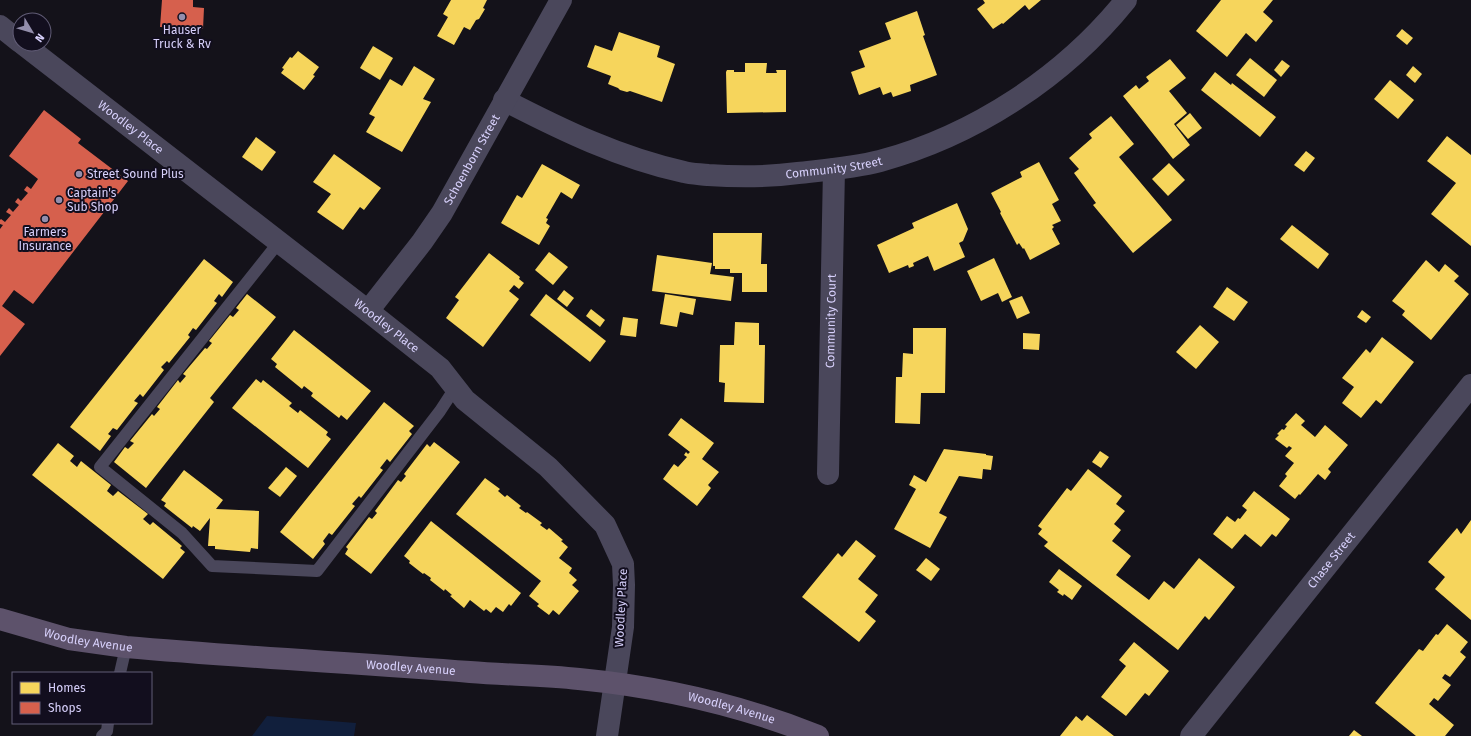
<svg xmlns="http://www.w3.org/2000/svg" width="1471" height="736" font-family="'Fira Sans',sans-serif">
  <style>
    .water { fill: #111f3c }
    .homes { fill: #f6d55c }
    .shops { fill: #d6604d }
    .lines { fill: none; stroke-linecap: round; stroke-linejoin: round }
    .service { stroke: #4a475b; stroke-width: 12 }
    .minor { stroke: #4a475b; stroke-width: 22 }
    .tertiary { stroke: #4a475b; stroke-width: 22 }
    .primary { stroke: #5d526b; stroke-width: 22 }
    .poi-dot { fill: #938eac; stroke: #120e1e; stroke-width: 1.5 }
    .labels { text-anchor: middle; stroke-width: 4; stroke-linejoin: round; paint-order: stroke }
    .poi-label { font-size: 12px; fill: #d7d0fb; stroke: #120e1e }
    .street-label { font-size: 12px; fill: #d7d0fb; stroke: #120e1e }
  </style>
  <rect width="100%" height="100%" fill="#14121a"/>
  <polygon class="water" points="267,716 356,723 354,736 252,736"/>
  <g class="homes">
    <polygon points="451,0 487,0 483,8 485,9 479,19 476,20 470,30 464,27 454,45 437,36 448,17 443,14"/>
    <polygon points="983,0 1041,0 1029,10 1025,5 1003,24 1002,23 993,29 977,9 985,3"/>
    <polygon points="1221,0 1273,0 1263,12 1273,21 1256,42 1246,33 1227,57 1196,31"/>
    <polygon points="917,11 925,35 923,36 937,75 910,85 911,91 893,97 891,92 883,95 880,87 859,95 851,72 865,67 859,51 891,39 885,23"/>
    <polygon points="1402,29 1413,38 1407,45 1396,36"/>
    <polygon points="619,32 660,46 657,57 675,64 662,102 630,91 627,92 620,90 618,88 608,84 611,76 587,67 595,45 612,51"/>
    <polygon points="373,46 393,58 380,80 360,68"/>
    <polygon points="298,51 319,67 313,75 315,76 304,90 281,73 284,69 282,68 290,57 292,58"/>
    <polygon points="1250,58 1277,80 1264,97 1236,75"/>
    <polygon points="1170,59 1186,78 1169,91 1187,113 1174,124 1190,145 1173,159 1123,96 1136,85 1139,89 1149,81 1146,77"/>
    <polygon points="1282,60 1290,66 1281,77 1274,70"/>
    <polygon points="745,63 767,63 766,73 777,73 776,70 786,70 786,112 727,113 726,72 727,70 734,70 734,72 745,72"/>
    <polygon points="414,66 435,79 423,99 431,102 402,152 366,132 375,117 369,114 390,79 402,86"/>
    <polygon points="1413,66 1422,74 1415,83 1406,75"/>
    <polygon points="1215,72 1231,85 1232,83 1276,117 1260,137 1201,90"/>
    <polygon points="1390,80 1414,100 1398,119 1374,99"/>
    <polygon points="1190,113 1202,128 1188,139 1176,125"/>
    <polygon points="1111,116 1134,144 1119,157 1172,220 1133,253 1093,205 1096,203 1074,173 1079,169 1069,158 1092,138 1089,134"/>
    <polygon points="1447,136 1471,155 1471,246 1431,214 1456,183 1427,161"/>
    <polygon points="256,137 276,152 262,171 242,157"/>
    <polygon points="1306,151 1315,158 1304,172 1294,165"/>
    <polygon points="334,154 381,188 364,210 360,207 343,230 317,212 331,194 313,182"/>
    <polygon points="1039,162 1059,200 1052,204 1061,221 1052,225 1054,227 1052,229 1060,244 1030,260 1024,248 1023,249 1019,243 1017,245 1000,213 1001,212 991,193 1022,177 1020,172"/>
    <polygon points="1169,163 1185,180 1168,196 1152,179"/>
    <polygon points="542,164 580,185 572,199 561,192 546,218 548,219 546,223 550,226 539,245 501,223 517,195 522,198"/>
    <polygon points="957,203 968,229 963,241 959,243 965,257 934,271 928,256 913,263 914,266 909,268 908,265 889,273 877,245 914,228 912,223"/>
    <polygon points="1292,225 1329,254 1318,269 1280,239"/>
    <polygon points="713,233 762,233 761,264 767,264 767,292 742,292 742,273 730,273 730,269 715,269 715,266 713,266"/>
    <polygon points="549,252 568,267 553,285 535,270"/>
    <polygon points="489,253 520,277 519,279 524,283 519,289 514,285 509,291 519,299 483,347 446,318 459,300 455,297"/>
    <polygon points="657,255 712,263 710,274 734,277 731,301 652,291"/>
    <polygon points="994,258 1012,297 1002,302 998,293 981,301 967,271"/>
    <polygon points="204,259 233,282 222,297 219,294 214,301 217,303 196,330 193,328 188,335 190,337 169,363 167,361 161,367 164,370 143,397 140,394 134,401 138,403 117,430 113,428 108,434 111,436 100,451 70,427"/>
    <polygon points="1426,260 1439,272 1445,264 1459,276 1454,281 1469,294 1431,340 1402,315 1405,311 1392,301"/>
    <polygon points="1227,287 1248,302 1234,321 1213,307"/>
    <polygon points="564,290 574,298 567,307 557,299"/>
    <polygon points="247,294 276,317 210,398 214,402 146,488 114,462 125,447 128,449 134,443 130,441 152,414 154,416 160,409 157,407 178,380 180,383 186,376 183,374 205,348 207,349 212,343 209,341 230,315 233,317 239,310 236,308"/>
    <polygon points="546,294 606,341 590,362 530,315"/>
    <polygon points="665,294 696,299 693,315 680,312 677,327 660,324"/>
    <polygon points="1022,296 1030,313 1017,319 1009,301"/>
    <polygon points="591,309 605,320 600,327 586,316"/>
    <polygon points="1362,310 1371,317 1366,323 1357,317"/>
    <polygon points="623,317 638,319 636,337 620,335"/>
    <polygon points="735,322 759,323 759,345 765,345 764,403 724,402 725,383 719,382 720,345 734,345"/>
    <polygon points="1200,325 1219,342 1196,369 1176,352"/>
    <polygon points="913,328 946,328 945,393 921,393 920,424 895,423 896,377 902,377 903,353 913,354"/>
    <polygon points="294,330 371,391 347,420 341,415 339,418 311,396 313,393 304,386 302,389 275,367 277,364 271,359"/>
    <polygon points="1023,333 1040,334 1039,350 1023,349"/>
    <polygon points="1382,337 1414,362 1381,404 1376,400 1361,418 1342,403 1354,387 1342,378 1366,349 1370,353"/>
    <polygon points="256,379 261,383 263,380 292,403 289,406 298,413 300,410 328,432 326,435 331,439 308,468 232,408"/>
    <polygon points="384,402 414,426 409,431 412,434 390,462 387,459 380,468 383,470 361,498 359,496 352,504 355,506 332,535 329,533 323,541 325,544 313,559 280,532"/>
    <polygon points="1296,413 1305,421 1301,425 1315,437 1325,425 1348,445 1328,469 1331,472 1325,480 1318,474 1300,495 1299,494 1295,499 1279,486 1287,476 1285,474 1294,463 1285,456 1292,448 1289,446 1287,448 1275,439 1279,435 1277,434 1282,429 1284,430 1287,426 1285,425"/>
    <polygon points="681,418 714,443 702,459 719,472 708,485 711,488 697,506 663,479 674,464 678,467 687,457 684,455 686,452 688,454 690,452 668,435"/>
    <polygon points="434,442 460,462 371,574 345,554 348,549 346,547 369,517 372,519 377,513 375,511 398,480 401,482 406,476 404,474 427,444 430,447"/>
    <polygon points="58,443 74,456 70,461 77,467 81,461 111,485 107,491 113,496 118,491 148,514 143,519 150,525 153,522 182,546 180,548 185,552 163,579 32,475"/>
    <polygon points="944,449 986,454 986,455 993,456 991,470 983,469 982,479 959,476 939,513 947,517 930,548 894,529 916,489 909,485 914,475 926,482"/>
    <polygon points="1100,451 1109,457 1101,468 1092,462"/>
    <polygon points="286,467 297,476 280,497 268,488"/>
    <polygon points="1088,469 1122,496 1116,504 1125,511 1114,524 1121,530 1112,541 1131,556 1116,575 1149,600 1164,581 1174,589 1199,558 1235,587 1209,620 1205,616 1178,650 1044,546 1048,542 1038,534 1042,529 1038,526 1067,488 1071,491"/>
    <polygon points="184,470 223,500 216,509 259,511 258,549 251,548 250,552 215,549 215,546 208,546 210,518 200,531 193,526 192,528 164,506 166,503 161,500"/>
    <polygon points="485,478 500,489 498,491 505,497 507,495 521,506 519,508 526,513 527,512 542,523 540,525 547,530 549,528 563,540 561,541 568,547 559,558 572,568 569,573 577,580 572,585 579,591 559,615 553,610 549,615 537,606 539,604 529,596 541,581 456,514"/>
    <polygon points="1254,491 1290,519 1276,537 1272,534 1261,547 1245,534 1232,549 1213,534 1227,516 1235,522 1238,518 1240,519 1247,510 1242,506"/>
    <polygon points="1471,520 1471,620 1435,589 1445,577 1428,562 1457,528 1461,534"/>
    <polygon points="431,521 521,593 511,606 509,604 503,612 496,607 491,613 486,609 484,611 470,600 464,608 450,596 452,595 445,589 444,591 430,580 431,578 424,573 423,574 409,563 410,561 404,556"/>
    <polygon points="856,540 876,556 858,579 878,595 865,612 876,621 859,642 802,597 838,553 842,557"/>
    <polygon points="926,558 940,569 931,581 916,570"/>
    <polygon points="1059,569 1082,586 1072,600 1064,594 1063,596 1057,592 1059,590 1049,582"/>
    <polygon points="1447,624 1468,642 1460,652 1466,657 1450,677 1445,674 1442,678 1451,685 1438,701 1434,698 1429,704 1454,725 1445,736 1416,736 1375,703 1419,649 1423,651 1436,634 1438,635"/>
    <polygon points="1134,642 1169,671 1149,696 1145,693 1126,716 1101,697 1126,666 1119,660"/>
    <polygon points="1087,715 1114,736 1060,736 1076,716 1082,721"/>
    <polygon points="1354,730 1362,736 1349,736"/>
  </g>
  <g class="shops">
    <polygon points="162,0 193,0 193,7 204,8 203,29 160,27"/>
    <polygon points="44,110 81,139 78,143 128,181 33,304 14,290 2,306 25,324 0,356 0,229 3,225 0,224 0,220 1,219 5,222 11,215 6,212 9,208 13,212 19,205 15,202 18,198 21,201 28,193 24,190 27,186 31,189 38,179 9,156"/>
  </g>
  <g class="lines">
    <g class="service">
      <polyline points="279,242 100,467 182,533 212,566 317,571 440,411 455,388"/>
      <polyline points="120,673 126,647"/>
      <polyline points="102,736 107,731 108,723"/>
    </g>
    <g class="minor">
      <polyline points="0,26 20,42"/>
      <path id="s1" d="M23 44 368 311 440 368 465 400 548 467 605 525 623 564 624 585 623 627 607 736"/>
      <path id="s2" d="M504 100C562 130 620 158 684 172 691 174 700 174 708 175 738 177 768 177 798 173 825 170 853 168 880 161 975 135 1064 77 1126 0"/>
      <path id="s3" d="M368 311 422 242 442 213 561 0"/>
      <path id="s4" d="M828 474 834 169"/>
    </g>
    <path class="tertiary" id="s5" d="M1191 736 1471 385"/>
    <path class="primary" id="s6" d="M0 619 69 639 126 647C240 657 355 663 470 672 506 675 543 675 579 679 661 687 741 705 818 736"/>
  </g>
  <g class="poi-dot">
    <circle cx="182" cy="17" r="4"/>
    <circle cx="79" cy="174" r="4"/>
    <circle cx="59" cy="200" r="4"/>
    <circle cx="45" cy="219" r="4"/>
  </g>
  <g class="labels">
    <g class="poi-label">
      <text x="182" y="34">Hauser<tspan x="182" dy="14">Truck &amp; Rv</tspan></text>
      <text x="87" y="178" text-anchor="start">Street Sound Plus</text>
      <text x="67" y="197" text-anchor="start">Captain's<tspan x="67" dy="14">Sub Shop</tspan></text>
      <text x="45" y="236">Farmers<tspan x="45" dy="14">Insurance</tspan></text>
    </g>
    <g class="street-label">
      <text dy="4" stroke="none"><textPath href="#s1" startOffset="136">Woodley Place</textPath></text>
      <text dy="4" stroke="none"><textPath href="#s3" startOffset="184">Schoenborn Street</textPath></text>
      <text dy="4" stroke="none"><textPath href="#s2" startOffset="345">Community Street</textPath></text>
      <text dy="4" stroke="none"><textPath href="#s4" startOffset="153">Community Court</textPath></text>
      <text dy="4" stroke="none"><textPath href="#s1" startOffset="460">Woodley Place</textPath></text>
      <text dy="4" stroke="none"><textPath href="#s5" startOffset="225">Chase Street</textPath></text>
      <text transform="translate(621 608) rotate(-87)" y="4">Woodley Place</text>
      <text dy="4" stroke="none"><textPath href="#s6" startOffset="91">Woodley Avenue</textPath></text>
      <text dy="4" stroke="none"><textPath href="#s6" startOffset="415">Woodley Avenue</textPath></text>
      <text dy="4" stroke="none"><textPath href="#s6" startOffset="739">Woodley Avenue</textPath></text>
    </g>
  </g>
  <rect x="12" y="672" width="140" height="52" fill="#120e1e" stroke="#615c76"/>
  <rect x="20" y="682" width="20" height="12" fill="#f6d55c" stroke="#615c76"/>
  <text x="48" y="692" font-size="12" fill="#d7d0fb">Homes</text>
  <rect x="20" y="702" width="20" height="12" fill="#d6604d" stroke="#615c76"/>
  <text x="48" y="712" font-size="12" fill="#d7d0fb">Shops</text>
  <g transform="translate(32 32) rotate(128)"><circle r="19" fill="#120e1e" stroke="#615c76"/>
  <path d="M0-3L7 15L0 10L-7 15Z" fill="#938eac"/>
  <text y="-6" font-size="11" font-weight="bold" text-anchor="middle" fill="#d7d0fb">N</text>
  </g>
</svg>
